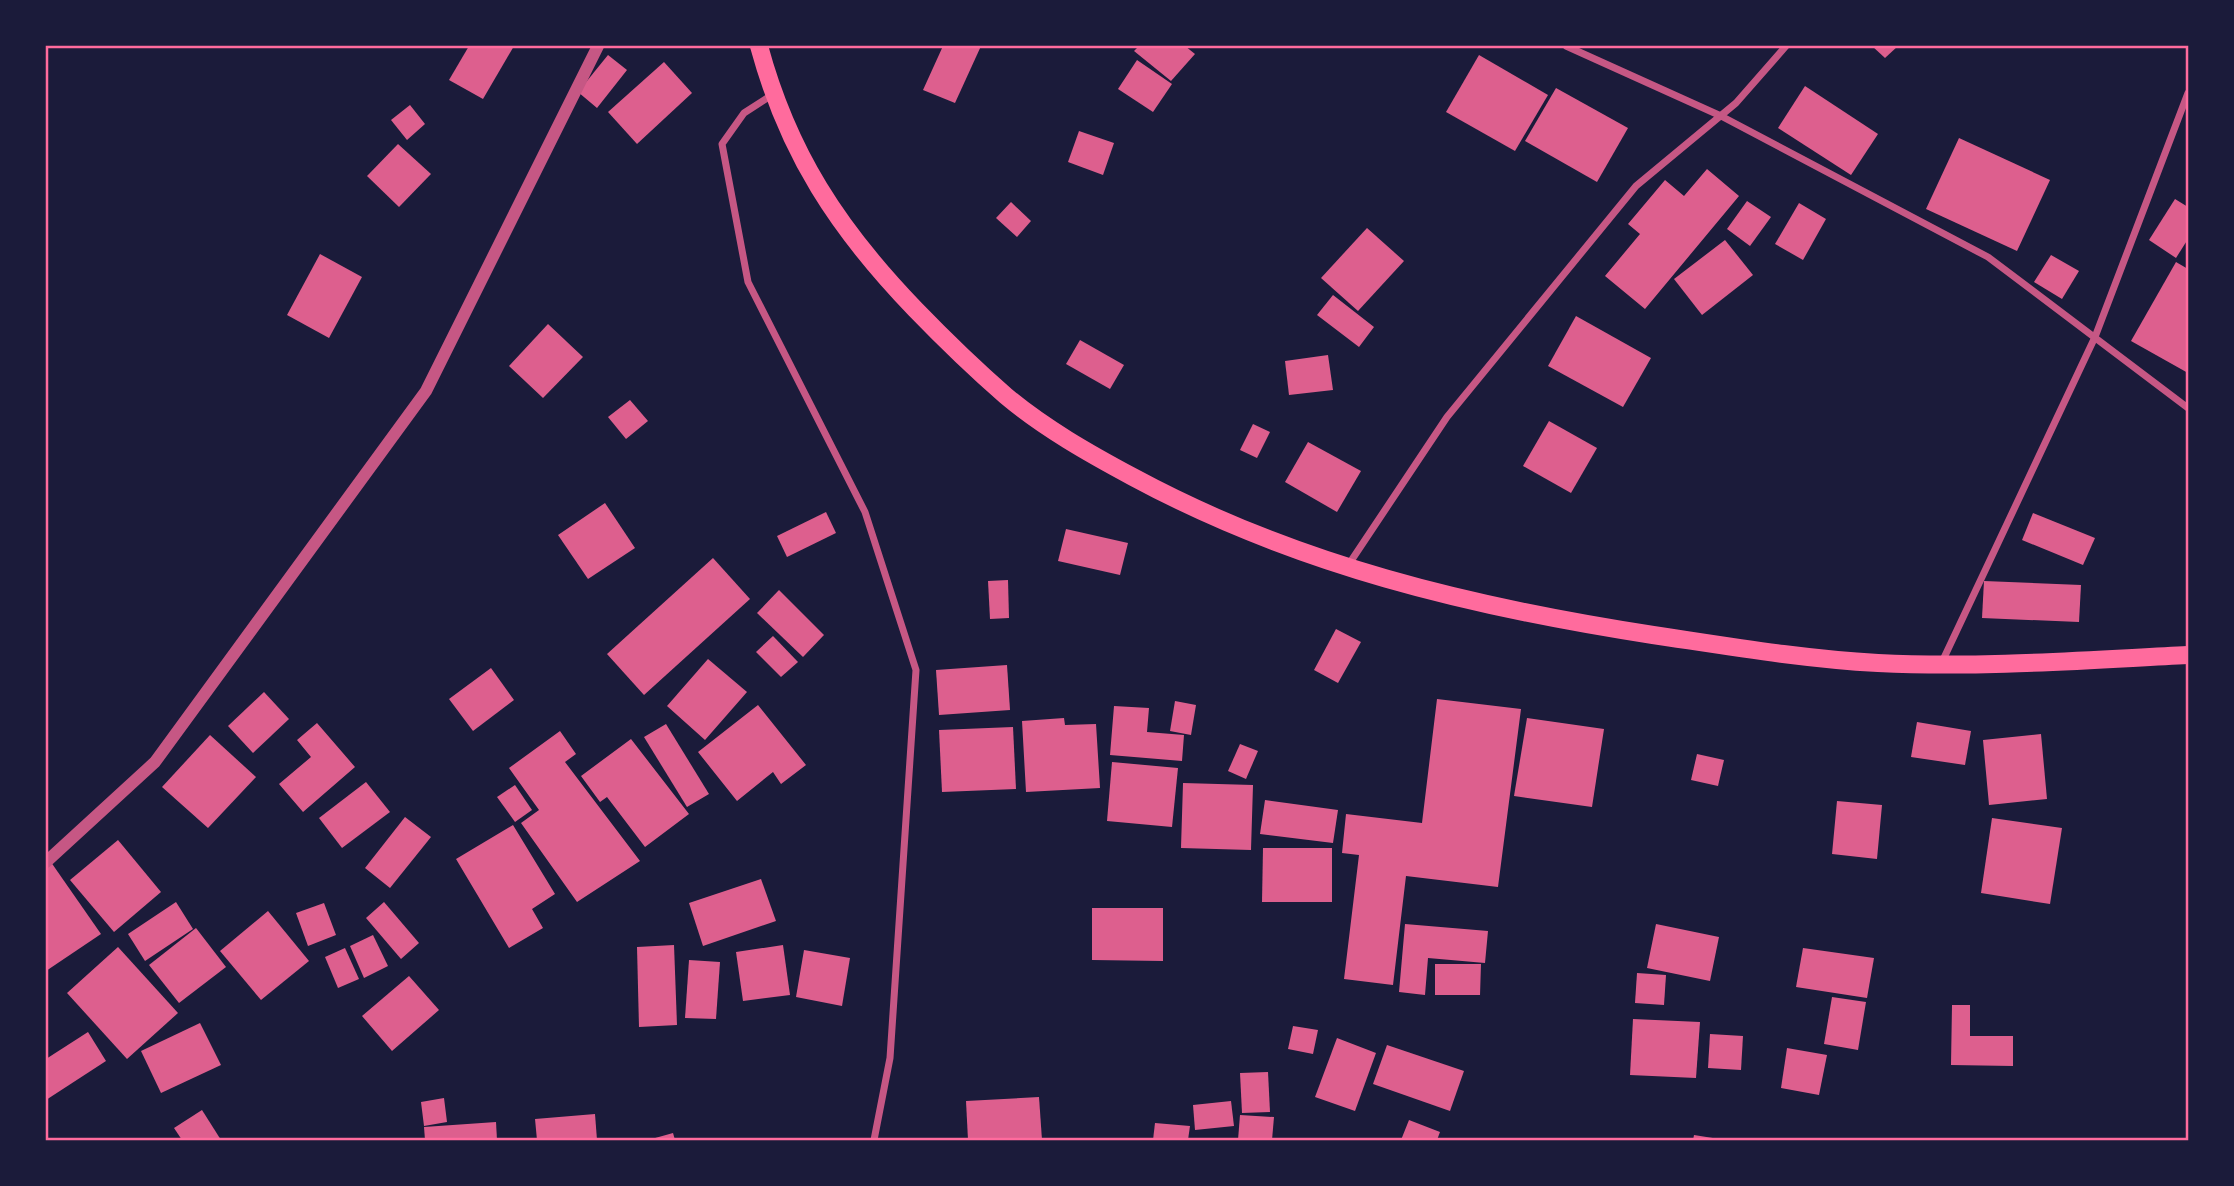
<svg xmlns="http://www.w3.org/2000/svg" width="2234" height="1186" font-family="'Noto Sans',sans-serif">
  <style>
    .building { fill: #dd5f8e }
    .lines { fill: none; stroke-linecap: round; stroke-linejoin: round }
    .minor { stroke: #c65784; stroke-width: 7 }
    .tertiary { stroke: #c65784; stroke-width: 12 }
    .primary { stroke: #ff6b9d; stroke-width: 18 }
    .neatline { fill: none; stroke: #ff6b9d; stroke-width: 2.5 }
  </style>
  <rect width="100%" height="100%" fill="#1b1b3a"/>
  <g class="building">
    <polygon points="469,46 514,46 483,99 449,80"/>
    <polygon points="943,46 981,46 955,103 923,90"/>
    <polygon points="1139,46 1185,46 1195,54 1171,81 1134,51"/>
    <polygon points="1872,46 1898,46 1885,58"/>
    <polygon points="608,55 627,70 597,108 578,92"/>
    <polygon points="1479,55 1548,95 1515,151 1446,112"/>
    <polygon points="1137,60 1172,84 1153,112 1118,89"/>
    <polygon points="664,62 692,93 637,144 608,112"/>
    <polygon points="1805,86 1878,134 1851,175 1778,128"/>
    <polygon points="1556,88 1628,128 1597,182 1525,141"/>
    <polygon points="410,105 425,124 407,140 391,120"/>
    <polygon points="1079,131 1114,143 1103,175 1068,162"/>
    <polygon points="1959,138 2050,180 2017,251 1926,209"/>
    <polygon points="398,144 431,174 399,207 367,176"/>
    <polygon points="1707,169 1739,196 1645,309 1605,276 1640,234 1628,224 1665,180 1684,196"/>
    <polygon points="2175,199 2188,207 2188,239 2176,258 2149,240"/>
    <polygon points="1747,201 1771,217 1750,246 1727,229"/>
    <polygon points="1011,202 1031,221 1017,237 996,218"/>
    <polygon points="1799,203 1826,219 1803,260 1775,244"/>
    <polygon points="1367,228 1404,261 1358,311 1321,278"/>
    <polygon points="1725,240 1753,275 1702,315 1674,279"/>
    <polygon points="320,254 362,277 329,338 287,315"/>
    <polygon points="2051,255 2079,271 2062,299 2034,282"/>
    <polygon points="2176,262 2188,269 2188,373 2131,341"/>
    <polygon points="1333,295 1374,327 1359,347 1317,315"/>
    <polygon points="1576,316 1651,358 1623,407 1548,366"/>
    <polygon points="548,324 583,357 543,398 509,366"/>
    <polygon points="1080,340 1124,365 1110,389 1066,364"/>
    <polygon points="1328,355 1333,390 1289,395 1285,361"/>
    <polygon points="630,400 648,421 626,439 608,417"/>
    <polygon points="1549,421 1597,448 1571,493 1523,466"/>
    <polygon points="1253,424 1270,432 1257,458 1240,450"/>
    <polygon points="1308,442 1361,471 1337,512 1285,482"/>
    <polygon points="605,503 635,548 588,579 558,535"/>
    <polygon points="826,512 836,533 787,557 777,536"/>
    <polygon points="2033,513 2095,538 2083,565 2022,540"/>
    <polygon points="1066,529 1128,543 1120,575 1058,561"/>
    <polygon points="713,558 750,599 644,695 607,654"/>
    <polygon points="1008,580 1009,618 990,619 988,581"/>
    <polygon points="1984,581 2081,585 2079,622 1982,618"/>
    <polygon points="779,590 824,635 803,657 757,613"/>
    <polygon points="1336,629 1361,642 1338,683 1314,670"/>
    <polygon points="773,636 798,662 781,677 756,652"/>
    <polygon points="708,659 747,692 705,740 667,706"/>
    <polygon points="1007,665 1010,710 939,715 936,670"/>
    <polygon points="491,668 514,700 473,731 449,699"/>
    <polygon points="264,692 289,719 253,753 228,726"/>
    <polygon points="1437,699 1521,709 1498,887 1406,876 1393,985 1344,979 1359,855 1342,853 1346,814 1422,823"/>
    <polygon points="1175,701 1196,705 1191,735 1170,731"/>
    <polygon points="758,705 806,765 781,784 773,772 737,801 698,752"/>
    <polygon points="1114,706 1149,708 1147,732 1184,735 1182,761 1110,755"/>
    <polygon points="1064,718 1065,725 1096,724 1100,788 1026,792 1022,721"/>
    <polygon points="1527,718 1604,729 1592,807 1514,796"/>
    <polygon points="1917,722 1971,731 1965,765 1911,757"/>
    <polygon points="317,723 355,767 303,812 279,784 311,757 297,740"/>
    <polygon points="666,724 709,794 687,807 644,737"/>
    <polygon points="1013,727 1016,789 942,792 939,730"/>
    <polygon points="560,731 576,754 565,762 640,861 577,902 521,823 539,810 509,768"/>
    <polygon points="2041,734 2047,799 1989,805 1983,740"/>
    <polygon points="210,735 256,777 208,828 162,787"/>
    <polygon points="631,739 689,814 645,847 607,797 600,802 581,776"/>
    <polygon points="1240,744 1258,751 1246,779 1228,771"/>
    <polygon points="1697,754 1724,760 1718,786 1691,780"/>
    <polygon points="1112,762 1178,768 1172,827 1107,821"/>
    <polygon points="366,782 390,812 342,848 319,818"/>
    <polygon points="1183,783 1253,785 1251,850 1181,848"/>
    <polygon points="515,785 532,810 515,822 497,797"/>
    <polygon points="1265,800 1338,810 1333,843 1260,834"/>
    <polygon points="1837,801 1882,805 1877,859 1832,854"/>
    <polygon points="405,817 431,837 390,888 365,868"/>
    <polygon points="1992,818 2062,828 2050,904 1981,893"/>
    <polygon points="513,825 555,894 532,909 543,928 509,948 456,859"/>
    <polygon points="118,840 161,892 114,932 70,880"/>
    <polygon points="1263,848 1332,848 1332,902 1262,902"/>
    <polygon points="46,855 101,934 46,971"/>
    <polygon points="761,879 776,921 703,946 689,903"/>
    <polygon points="176,902 193,929 145,961 128,934"/>
    <polygon points="384,902 419,943 401,959 366,918"/>
    <polygon points="324,903 336,935 308,946 296,913"/>
    <polygon points="1092,908 1163,908 1163,961 1092,960"/>
    <polygon points="268,911 309,961 261,1000 220,951"/>
    <polygon points="1405,924 1488,931 1485,963 1428,958 1425,995 1399,992"/>
    <polygon points="1656,924 1719,937 1710,981 1647,968"/>
    <polygon points="196,928 226,967 179,1003 149,965"/>
    <polygon points="373,935 388,966 364,978 350,946"/>
    <polygon points="674,945 677,1025 639,1027 637,947"/>
    <polygon points="783,945 790,995 743,1001 736,952"/>
    <polygon points="118,947 178,1013 127,1059 67,993"/>
    <polygon points="345,948 359,979 338,988 325,957"/>
    <polygon points="1803,948 1874,958 1867,998 1796,987"/>
    <polygon points="804,950 850,958 842,1006 796,997"/>
    <polygon points="689,960 720,962 716,1019 685,1018"/>
    <polygon points="1435,964 1481,964 1480,995 1435,995"/>
    <polygon points="1637,973 1666,975 1664,1005 1635,1003"/>
    <polygon points="409,976 439,1010 392,1051 362,1016"/>
    <polygon points="1832,997 1866,1002 1858,1050 1824,1044"/>
    <polygon points="1952,1005 1970,1005 1970,1036 2013,1036 2013,1066 1951,1065"/>
    <polygon points="1633,1019 1700,1022 1696,1078 1630,1075"/>
    <polygon points="200,1023 221,1065 161,1093 141,1051"/>
    <polygon points="1293,1026 1318,1030 1313,1054 1288,1049"/>
    <polygon points="88,1032 106,1061 46,1100 46,1059"/>
    <polygon points="1710,1034 1743,1036 1741,1070 1708,1068"/>
    <polygon points="1337,1038 1376,1053 1355,1111 1315,1097"/>
    <polygon points="1387,1045 1464,1071 1450,1111 1373,1084"/>
    <polygon points="1787,1048 1827,1055 1819,1095 1781,1088"/>
    <polygon points="1268,1072 1270,1112 1242,1113 1240,1073"/>
    <polygon points="1039,1097 1042,1140 968,1140 966,1101"/>
    <polygon points="444,1098 447,1122 424,1126 421,1102"/>
    <polygon points="1231,1101 1234,1126 1195,1130 1193,1105"/>
    <polygon points="202,1110 221,1140 182,1140 174,1128"/>
    <polygon points="595,1114 597,1140 537,1140 535,1119"/>
    <polygon points="1240,1115 1274,1117 1272,1140 1238,1140"/>
    <polygon points="1409,1120 1440,1132 1437,1140 1401,1140"/>
    <polygon points="496,1122 497,1140 425,1140 424,1127"/>
    <polygon points="1155,1123 1190,1126 1188,1140 1153,1140"/>
    <polygon points="673,1133 675,1140 648,1140"/>
    <polygon points="1694,1135 1719,1139 1718,1140 1693,1140"/>
  </g>
  <g class="lines">
    <g class="minor">
      <polyline points="1566,46 1721,116 1988,257 2188,408"/>
      <polyline points="772,95 744,113 722,144 748,282 865,512 916,670 890,1058 874,1140"/>
      <polyline points="1347,567 1447,417 1636,186 1736,103 1786,46"/>
      <polyline points="1942,662 2095,337 2188,93"/>
    </g>
    <polyline class="tertiary" points="46,862 155,762 426,391 598,46"/>
    <path class="primary" d="M759 46C788 153 838 229 915 309 944 339 975 369 1006 396 1044 428 1090 454 1133 477 1296 565 1471 607 1653 635 1727 646 1803 659 1878 663 1981 668 2086 660 2188 655"/>
  </g>
  <rect width="2234" height="1186" fill="none" stroke="#1b1b3a" stroke-width="94"/>
  <rect x="47" y="47" width="2140" height="1092" class="neatline"/>
</svg>
